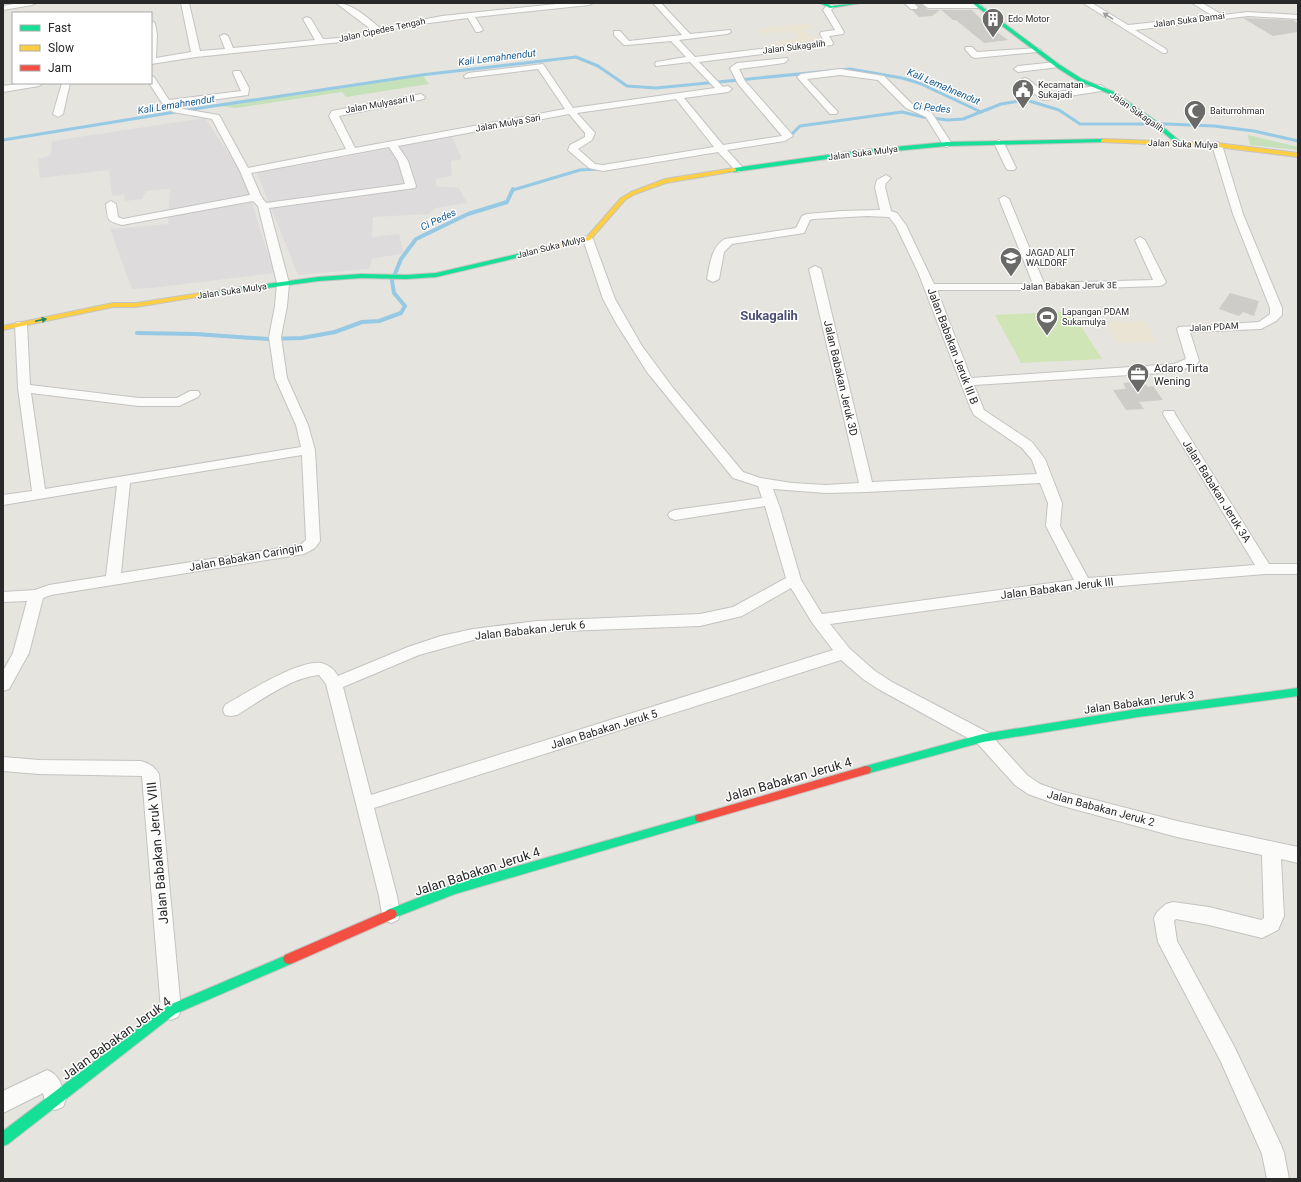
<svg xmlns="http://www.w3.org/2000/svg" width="1301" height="1182" font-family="Roboto,sans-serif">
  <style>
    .industrial { fill: #dedbdd }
    .education { fill: #e9e4d4 }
    .green { fill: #c5e1b9 }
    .pitch { fill: #cfe5b6 }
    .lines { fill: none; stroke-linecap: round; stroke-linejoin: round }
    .stream-far1 { stroke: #96c9e4; stroke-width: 3 }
    .stream { stroke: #96c9e4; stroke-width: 4 }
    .building { fill: #cdccc8 }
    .street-casing { stroke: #c4c3c3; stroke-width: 2 }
    .fast-casing { stroke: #c4c3c3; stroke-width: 2 }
    .slow-casing { stroke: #c4c3c3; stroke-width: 2 }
    .jam-casing { stroke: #c4c3c3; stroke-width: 2 }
    .street { fill: #fbfbfa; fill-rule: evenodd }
    .fast { fill: #16e098; fill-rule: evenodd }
    .slow { fill: #ffcf43; fill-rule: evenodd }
    .jam { fill: #f24e42; fill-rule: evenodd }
    .oneway { fill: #9c9c9c }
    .oneway2 { fill: #1f8460 }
    .labels { text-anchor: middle; stroke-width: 3; stroke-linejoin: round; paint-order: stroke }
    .far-poi-label { font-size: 9px; fill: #282828; stroke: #fff; text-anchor: start }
    .far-street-label { font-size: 9px; fill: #282828; stroke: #fff }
    .far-water-label { font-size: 10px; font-style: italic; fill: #145a91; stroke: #fff }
    .street-label { font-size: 11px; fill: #282828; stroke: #fff }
    .poi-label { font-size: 11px; fill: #282828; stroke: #fff; text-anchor: start }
    .far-district-label { font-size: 13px; font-weight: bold; fill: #4c4f76; stroke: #fff }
    .near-street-label { font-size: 13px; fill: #282828; stroke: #fff }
  </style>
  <rect width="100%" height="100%" fill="#e6e4de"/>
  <g class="industrial">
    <polygon points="205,118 243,175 274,273 151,288 132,289 110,229 168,224 170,189 146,191 142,199 125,201 124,195 112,196 109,170 40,178 38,159 51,155 52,141"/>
    <polygon points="452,137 462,159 451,161 452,176 436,179 436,186 459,188 467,203 435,208 429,214 373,217 372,237 399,234 404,253 372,259 369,269 298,275 257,173"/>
  </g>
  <g class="education">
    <polygon points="810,23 815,28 804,30 812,37 818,36 824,42 776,48 770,42 799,38 791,31 763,34 758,29"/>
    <polygon points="1145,321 1157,342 1118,343 1106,322"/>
  </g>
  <g class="green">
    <polygon points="423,76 429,84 346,97 342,92 236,108 221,106"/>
    <polygon points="1248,135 1298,147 1298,150 1250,145"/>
  </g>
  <polygon class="pitch" points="1071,311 1102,359 1021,363 995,315"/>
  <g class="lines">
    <g class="stream-far1">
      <polyline points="787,139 800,126 902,112 923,117 948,120 963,119 1001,104 1026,100 1059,110 1080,124 1167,124 1214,126 1254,131 1298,141"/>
      <polyline points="3,140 200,108 421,75 576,57 598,66 627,86 656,88 850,69 902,78 919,83 981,112"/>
      <polyline points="513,190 580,170 600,169"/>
    </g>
    <polyline class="stream" points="137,333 195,334 268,339 302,338 335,332 362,322 379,321 401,313 405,306 394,293 392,281 401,259 416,239 468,214 507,202 513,189"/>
  </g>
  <g class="building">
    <polygon points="915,3 920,3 928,10 940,10 932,16 919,17 912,10 917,10 919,8"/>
    <polygon points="941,10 972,10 983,21 981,21 1008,40 984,43 956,20 953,20"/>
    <polygon points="1243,18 1293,20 1298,23 1298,32 1273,36"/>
    <polygon points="1230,293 1259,301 1254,316 1243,312 1239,316 1219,309"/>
    <polygon points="1143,381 1148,387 1153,386 1163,400 1139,402 1144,409 1126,410 1113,390 1126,389 1123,383"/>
  </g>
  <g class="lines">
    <g class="street-casing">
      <g id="street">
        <polygon points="19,3 36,3 32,5 3,10 3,6"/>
        <path d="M181 3H189L200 51 225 49 220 36 224 34 228 36 233 48 315 40 303 19 307 17 311 19 323 39 341 38 372 30 336 3C352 3 368 18 380 28L442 16 566 3H593L589 5 475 17 483 30 479 32H476L468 18 406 26 341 42 196 57 151 64V21L155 23 157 35 156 58 191 52Z"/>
        <path d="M653 3H661L690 34 730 30 731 32 727 34 679 40 695 57 824 41 820 34 821 32 835 30 823 10 827 5H833L834 7 831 10 844 32 843 34 829 36 833 43 832 45 699 62 723 87 728 86 732 89 728 92 684 98 723 145 782 136 738 84 730 68 737 63 787 58 788 60 784 63 739 69 745 81 789 131 793 136 785 141 727 150 744 169 739 172 736 171 718 152 603 171 589 168 568 150 570 145 585 137V133L569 114 398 146 408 161 416 186 415 188 269 208 289 283 287 306 281 337 287 378 308 425 315 450 320 541 315 548 304 554 51 595 43 598 29 653 9 689 3 691V671L13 653 27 601 3 602V592L35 590 49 585 106 576 117 486 3 505V495L32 491 18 388 15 324 17 322H25L27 324 30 385 139 398H177L190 391H198L200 394 198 397 179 406H139L31 393 45 489 301 447 296 425 275 378 269 337 275 306 277 283 258 206 253 201 122 225C106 221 108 219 106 204L111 201 116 204 118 217 123 219 250 195 240 171 212 119 173 112 162 103 149 83H151V76L154 77 169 100 241 91 233 73 234 71H240L249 88 248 95 174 105 183 109 219 115 248 168 346 149 329 116 332 111 421 94 425 97 424 99 339 116 355 148 565 109 538 69 465 78 464 76 468 73 543 64 573 108 715 88 690 62 656 66 655 64 656 62 686 57 671 41 627 45H624L614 35V31H620L629 41 682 35ZM676 99 714 147 603 165 595 164 578 149 592 140 595 133 577 113ZM389 147 398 161 405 184 266 203 261 196 251 173ZM302 455 306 540 300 545 121 573 130 483Z"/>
        <polygon points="904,3 913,3 918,7 917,9 911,9"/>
        <polygon points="921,3 978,4 982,6 978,8 928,8"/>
        <polygon points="1083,3 1092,3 1128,25 1213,16 1192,3 1202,3 1223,15 1248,12 1298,15 1298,19 1248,16 1135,30 1166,49 1167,51 1166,53 1163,53"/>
        <polygon points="966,47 972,47 977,52 1037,48 1041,50 1037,52 975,58 972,57 965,49"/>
        <polygon points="1056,62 1060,65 1059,67 1018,72 1014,69 1018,66"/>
        <polygon points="840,69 884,76 912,104 932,113 952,144 947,147 944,146 926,117 906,108 878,80 840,75 807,79 836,110 838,112 836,114 830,114 797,77 801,74"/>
        <polygon points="1025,78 1028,79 1046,94 1101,85 1105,88 1101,91 1044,100 1041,99 1022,83 1021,81 1022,79"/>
        <polygon points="23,83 43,83 39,86 3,92 3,86"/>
        <polygon points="62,83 70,83 63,114 58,117 53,114"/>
        <polygon points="999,140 1004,143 1016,168 1014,170 1008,170 1006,168 994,143"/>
        <path d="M1217 142 1222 145 1243 214 1282 308V315L1276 321 1261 329 1190 332 1199 361 1197 364 1176 372 974 385 984 410 1032 442 1045 459 1062 503 1060 526 1088 578 1255 565 1163 414 1164 411H1174L1175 414 1269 564H1298V574H1265L1084 589 830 624 850 649 875 671 892 682 989 733 1027 775 1040 784 1060 791 1177 821 1298 847V863L1281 859 1284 916 1278 930 1262 938 1209 925 1176 919 1174 921 1177 941 1234 1046 1281 1145 1284 1153 1289 1179H1267L1262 1154 1220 1060 1158 942 1154 918 1157 912 1166 904 1173 902 1209 907 1261 920 1264 918 1262 855 1177 837 1059 805 1028 794 1015 785 977 743 880 690 863 679 841 660 374 808 397 896 400 914 398 920 391 923 384 920 382 914 379 896 326 684 319 675C292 677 260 701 237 715L231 716 225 715 223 710 225 705C246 693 298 660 321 663 329 665 334 669 338 676L408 647 441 636 473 629 537 621 700 614 733 607 786 578 765 506 675 520 670 518 668 515 670 512 675 510 762 498 758 486 733 478 647 372 616 323 603 299 583 239 584 237 588 236 593 239 615 299 642 346 673 388 743 472 760 478 792 483 826 485 859 483 809 269 815 266 821 269 872 482 1037 474 1032 460 1022 448 974 415 970 407 918 272 896 226 889 217 867 216 813 219 810 220 804 233 732 244 724 252 719 279 713 282 707 279C710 264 711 247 725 239L796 228 802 216 807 214 841 211 880 210 875 187 877 180 886 175 891 178 886 183 885 187 891 211 897 213 906 225 934 284H1033L999 199 1004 196 1009 199 1044 283 1153 280 1135 240 1140 237 1145 240 1166 282 1163 285 1159 286 1040 290H937L971 378 1174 364 1186 359 1177 329 1179 327 1259 322 1270 314V308L1233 214 1212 145ZM1040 483 1048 503 1046 526 1074 580 822 614 801 580 780 508 773 489 826 493 867 492ZM791 588 813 624 833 650 371 795 343 687 419 655 473 640 537 632 700 626 742 616Z"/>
        <path d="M3 757 39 760 141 761C150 764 154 766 159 774L181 1010 178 1017 171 1020 164 1017 161 1010 142 776 39 774 3 771Z"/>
        <path d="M47 1070C60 1075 62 1086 66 1099L63 1107 55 1110 47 1107 43 1093 3 1113V1091Z"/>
      </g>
    </g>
    <g class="fast-casing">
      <g id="fast">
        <polygon points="820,3 826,3 831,6 861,3 830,8"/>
        <polygon points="972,3 977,3 1060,65 1082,79 1114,92 1156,121 1182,143 1177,144 1152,123 1110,94 1078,81 1056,67"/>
        <polygon points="1103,139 1105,140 1105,142 947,146 863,154 734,172 731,170 734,168 863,150 947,142"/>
        <polygon points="539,249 541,250 541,252 436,277 406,279 361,278 318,281 207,296 204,294 207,292 318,277 361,274 406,275 436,273"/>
        <polygon points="1298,688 1298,696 1138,717 983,742 866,774 862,773 861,770 862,767 866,766 983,734 1138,709"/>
        <polygon points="700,814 704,815 705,818 704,821 700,822 455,894 391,919 387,918 385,914 387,910 454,884"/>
        <polygon points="289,954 293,955 295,959 293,963 175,1014 8,1144 3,1146 3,1131 167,1006"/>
      </g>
    </g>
    <g class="slow-casing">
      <g id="slow">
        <polygon points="1103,139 1217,143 1298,153 1298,157 1217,147 1101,142 1101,140"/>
        <polygon points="734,168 736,169 736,171 666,183 635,194 625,200 590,240 539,253 536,251 586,238 621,198 631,192 665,179"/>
        <polygon points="207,292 209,293 209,295 136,307 113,307 3,330 3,326 113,303 136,303"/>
      </g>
    </g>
    <g class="jam-casing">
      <g id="jam">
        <polygon points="866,766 870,767 871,770 870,773 700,822 696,821 695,818 696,815 700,814"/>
        <polygon points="391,909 395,910 397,914 395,918 293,963 289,964 285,963 283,959 285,955"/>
      </g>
    </g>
    <use href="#street" class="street"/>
    <use href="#fast" class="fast"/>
    <use href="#slow" class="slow"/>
    <use href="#jam" class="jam"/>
  </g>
  <defs><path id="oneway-solid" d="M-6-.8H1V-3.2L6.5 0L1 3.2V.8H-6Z"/></defs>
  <use class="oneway" href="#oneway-solid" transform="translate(1108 16) rotate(-148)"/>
  <use class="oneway2" href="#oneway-solid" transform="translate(41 320) rotate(-12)"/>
  <defs>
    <g id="building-pin" transform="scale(1.15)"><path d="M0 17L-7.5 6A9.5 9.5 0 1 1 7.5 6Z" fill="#6a6a68" stroke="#fff"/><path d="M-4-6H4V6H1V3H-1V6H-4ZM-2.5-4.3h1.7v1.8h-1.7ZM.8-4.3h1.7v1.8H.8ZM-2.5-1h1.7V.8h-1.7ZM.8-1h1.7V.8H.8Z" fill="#fff"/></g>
    <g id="civic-pin" transform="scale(1.15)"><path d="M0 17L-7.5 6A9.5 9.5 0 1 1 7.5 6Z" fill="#6a6a68" stroke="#fff"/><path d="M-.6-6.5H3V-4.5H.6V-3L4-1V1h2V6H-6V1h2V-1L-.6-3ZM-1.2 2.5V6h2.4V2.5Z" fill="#fff"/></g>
    <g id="mosque-pin" transform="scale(1.15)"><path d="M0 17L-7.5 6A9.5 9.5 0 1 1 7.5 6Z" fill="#6a6a68" stroke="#fff"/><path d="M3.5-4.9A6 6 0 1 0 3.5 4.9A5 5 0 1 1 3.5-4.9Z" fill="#fff"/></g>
    <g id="school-pin" transform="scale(1.15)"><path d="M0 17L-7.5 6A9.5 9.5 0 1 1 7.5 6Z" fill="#6a6a68" stroke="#fff"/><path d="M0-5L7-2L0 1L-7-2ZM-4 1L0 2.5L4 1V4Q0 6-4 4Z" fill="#fff"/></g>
    <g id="stadium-pin" transform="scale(1.15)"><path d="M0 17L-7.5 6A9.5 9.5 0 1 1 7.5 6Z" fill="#6a6a68" stroke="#fff"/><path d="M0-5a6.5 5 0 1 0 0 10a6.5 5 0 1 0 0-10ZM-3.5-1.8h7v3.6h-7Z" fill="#fff"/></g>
    <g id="office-pin" transform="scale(1.15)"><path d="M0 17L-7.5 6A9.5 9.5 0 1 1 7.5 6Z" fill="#6a6a68" stroke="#fff"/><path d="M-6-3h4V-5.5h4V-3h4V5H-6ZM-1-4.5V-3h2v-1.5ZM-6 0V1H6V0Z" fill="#fff"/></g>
  </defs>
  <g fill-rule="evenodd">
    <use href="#building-pin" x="993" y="19"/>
    <use href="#civic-pin" x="1023" y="90"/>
    <use href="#mosque-pin" x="1195" y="111"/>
    <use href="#school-pin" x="1011" y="258"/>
    <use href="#stadium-pin" x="1047" y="317"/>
    <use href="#office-pin" x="1138" y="374"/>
  </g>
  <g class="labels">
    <g class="far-poi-label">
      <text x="1008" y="22">Edo Motor</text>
      <text x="1038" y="88">Kecamatan<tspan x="1038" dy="10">Sukajadi</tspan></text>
      <text x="1210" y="114">Baiturrohman</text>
      <text x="1026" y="256">JAGAD ALIT<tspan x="1026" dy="10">WALDORF</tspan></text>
      <text x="1062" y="315">Lapangan PDAM<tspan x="1062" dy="10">Sukamulya</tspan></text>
    </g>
    <g class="far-street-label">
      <text transform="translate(1189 20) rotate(-7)" y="3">Jalan Suka Damai</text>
      <text transform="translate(382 30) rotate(-12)" y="3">Jalan Cipedes Tengah</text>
      <text transform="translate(794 47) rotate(-7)" y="3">Jalan Sukagalih</text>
      <text transform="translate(380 104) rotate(-10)" y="3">Jalan Mulyasari II</text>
      <text transform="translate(1137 112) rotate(35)" y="3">Jalan Sukagalih</text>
      <text transform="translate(508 123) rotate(-10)" y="3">Jalan Mulya Sari</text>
      <text transform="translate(1183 144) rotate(2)" y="3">Jalan Suka Mulya</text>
      <text transform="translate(863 153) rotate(-7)" y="3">Jalan Suka Mulya</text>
      <text transform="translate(551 247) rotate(-14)" y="3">Jalan Suka Mulya</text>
      <text transform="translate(1069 286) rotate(-1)" y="3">Jalan Babakan Jeruk 3E</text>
      <text transform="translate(232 291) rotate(-8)" y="3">Jalan Suka Mulya</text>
      <text transform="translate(1214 327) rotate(-3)" y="3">Jalan PDAM</text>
    </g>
    <g class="far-water-label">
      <text transform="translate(497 57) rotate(-7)" y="4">Kali Lemahnendut</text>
      <text transform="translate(944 86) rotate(23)" y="4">Kali Lemahnendut</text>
      <text transform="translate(176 104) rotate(-9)" y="4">Kali Lemahnendut</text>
      <text transform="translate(932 107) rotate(6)" y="4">Ci Pedes</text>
      <text transform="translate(438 219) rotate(-25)" y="4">Ci Pedes</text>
    </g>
    <g class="street-label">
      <text transform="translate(953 346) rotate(69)" y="4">Jalan Babakan Jeruk III B</text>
      <text transform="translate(841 378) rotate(77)" y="4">Jalan Babakan Jeruk 3D</text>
      <text transform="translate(1217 491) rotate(58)" y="4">Jalan Babakan Jeruk 3A</text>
      <text transform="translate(246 557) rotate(-10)" y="4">Jalan Babakan Caringin</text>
      <text transform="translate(1057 588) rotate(-7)" y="4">Jalan Babakan Jeruk III</text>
      <text transform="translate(530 630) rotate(-6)" y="4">Jalan Babakan Jeruk 6</text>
      <text transform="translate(1139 702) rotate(-8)" y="4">Jalan Babakan Jeruk 3</text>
      <text transform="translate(604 729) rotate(-17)" y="4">Jalan Babakan Jeruk 5</text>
      <text transform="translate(1101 808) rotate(15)" y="4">Jalan Babakan Jeruk 2</text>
    </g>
    <g class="poi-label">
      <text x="1154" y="372">Adaro Tirta<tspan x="1154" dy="13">Wening</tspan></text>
    </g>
    <g class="far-district-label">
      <text x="769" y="320">Sukagalih</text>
    </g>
    <g class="near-street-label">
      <text transform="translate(788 779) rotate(-16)" y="5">Jalan Babakan Jeruk 4</text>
      <text transform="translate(157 853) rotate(-95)" y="5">Jalan Babakan Jeruk VIII</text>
      <text transform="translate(477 871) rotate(-18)" y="5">Jalan Babakan Jeruk 4</text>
      <text transform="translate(116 1038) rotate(-36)" y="5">Jalan Babakan Jeruk 4</text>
    </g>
  </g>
  <rect width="1301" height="1182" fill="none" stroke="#282828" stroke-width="8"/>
  <rect x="12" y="12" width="140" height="72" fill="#ffffff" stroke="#a9a9a9"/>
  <rect x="20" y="25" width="20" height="6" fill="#16e098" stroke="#a9a9a9"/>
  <text x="48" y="32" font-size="12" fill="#282828">Fast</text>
  <rect x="20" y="45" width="20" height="6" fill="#ffcf43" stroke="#a9a9a9"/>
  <text x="48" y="52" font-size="12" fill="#282828">Slow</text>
  <rect x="20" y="65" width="20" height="6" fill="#f24e42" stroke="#a9a9a9"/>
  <text x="48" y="72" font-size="12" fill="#282828">Jam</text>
</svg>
